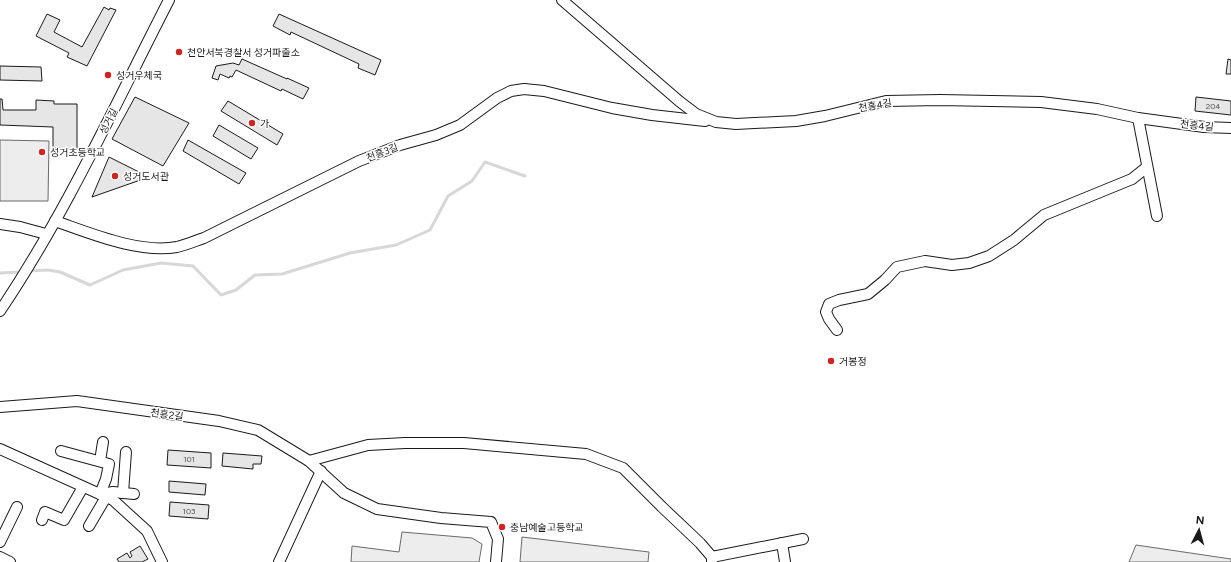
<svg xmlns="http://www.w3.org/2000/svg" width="1231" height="562" font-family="Figtree,'Noto Sans KR',sans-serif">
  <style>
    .built { fill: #ededed; stroke: #6a6a6a }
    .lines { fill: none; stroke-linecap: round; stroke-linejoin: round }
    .stream { stroke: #d7d7d7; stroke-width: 3 }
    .building { fill: #e6e6e6; stroke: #1a1a1a }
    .minor-casing { stroke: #1a1a1a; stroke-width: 12 }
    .minor { stroke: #fff; stroke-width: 10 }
    .poi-dot { fill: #c62828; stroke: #fff; stroke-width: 1.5 }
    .labels { text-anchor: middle; stroke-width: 3; stroke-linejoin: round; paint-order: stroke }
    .number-label { font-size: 8px; fill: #4d4d4d }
    .poi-label { font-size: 10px; fill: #1a1a1a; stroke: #fff; text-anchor: start }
    .street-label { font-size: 10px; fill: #1a1a1a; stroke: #fff }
  </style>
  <rect width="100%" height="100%" fill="#fff"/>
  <g class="built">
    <polygon points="0,140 49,141 48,201 0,201"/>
    <polygon points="402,532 472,538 482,544 479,562 351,562 352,546 399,552"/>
    <polygon points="522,537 649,552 648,562 520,562"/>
    <polygon points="1136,545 1231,559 1231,562 1129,562"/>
  </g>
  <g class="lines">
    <g class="stream">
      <polyline points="28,271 48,270 60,272 90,285 123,270 161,263 193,266 221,295 236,290 255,275 282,274 350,253 396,245 430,230 448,196 472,181 485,162 525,176"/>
      <polyline points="0,273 22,272"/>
    </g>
  </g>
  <g class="building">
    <polygon points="104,7 109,10 110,8 116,10 87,66 67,57 69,53 36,36 47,14 60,20 54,32 82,47"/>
    <polygon points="279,14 381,60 375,75 358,68 359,64 291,32 290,35 273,26"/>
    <polygon points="242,59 287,79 287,78 309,88 303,99 282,89 281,91 236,70 232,77 230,76 229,78 220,74 218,80 212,78 216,66 233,63 239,65"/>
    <polygon points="1228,59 1231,60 1231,74 1226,74"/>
    <polygon points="0,66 41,67 42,81 0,80"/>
    <polygon points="135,97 189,123 163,166 112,139"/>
    <polygon points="1196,97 1231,101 1231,115 1195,111"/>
    <polygon points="0,99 2,99 3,110 36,110 36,100 54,101 54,104 77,104 77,149 53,148 53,127 0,125"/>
    <polygon points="228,101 283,134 277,145 221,111"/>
    <polygon points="219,125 258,148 251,159 213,136"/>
    <polygon points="188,140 246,173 239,184 183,151"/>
    <polygon points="109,157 149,177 92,197"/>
    <polygon points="168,450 211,453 211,468 167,465"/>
    <polygon points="223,453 262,456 261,464 253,464 253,469 222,466"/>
    <polygon points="169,481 206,484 205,495 169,492"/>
    <polygon points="170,502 209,505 208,519 169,516"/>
    <polygon points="140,546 148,559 142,562 119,562 117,559 127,553 130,558 132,556 130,552"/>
  </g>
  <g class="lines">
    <g class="minor-casing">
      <g id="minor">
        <polyline points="562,0 679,101 696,114 716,122 736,124 796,121 825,116 886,101 940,100 1041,102 1097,109 1138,118 1204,127 1231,128"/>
        <polyline points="1138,118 1157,216"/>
        <path d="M55 221C90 233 139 254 177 247 186 245 195 241 204 238L359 161 400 145 436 135 460 125 497 98 511 91 524 89 544 91 612 108 652 115 705 121"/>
        <polyline points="0,224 20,227 46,234"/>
        <path d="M0 311C66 213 115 105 169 0"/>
        <polyline points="837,330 829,319 826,312 829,304 839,300 868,294 885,280 897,267 925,261 952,265 969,263 989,256 1014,240 1044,215 1132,179 1147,167"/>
        <polyline points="0,407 77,401 219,421 258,430 309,461 344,493 377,509 441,518 491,522 498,539 496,562"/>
        <polyline points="0,449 113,500 147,531 162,562"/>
        <polyline points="61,451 109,464 106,479 100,494"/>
        <polyline points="100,461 103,442"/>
        <polyline points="309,461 368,445 405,443 464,443 586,454 623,468 662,507 700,543 712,557 712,562"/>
        <polyline points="123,493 126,452"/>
        <polyline points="100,494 113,492 134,494"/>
        <polyline points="42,520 45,512 64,520 83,487"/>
        <polyline points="89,526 106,497"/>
        <polyline points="0,542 17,507"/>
        <polyline points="782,543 785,562"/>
        <polyline points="0,557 10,562"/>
        <polyline points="712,557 803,539"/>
        <polyline points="279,562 321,471"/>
      </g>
    </g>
    <use href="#minor" class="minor"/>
  </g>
  <g class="poi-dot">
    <circle cx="179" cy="52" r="4"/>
    <circle cx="108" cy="75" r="4"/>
    <circle cx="252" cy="123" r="4"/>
    <circle cx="42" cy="152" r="4"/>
    <circle cx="115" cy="176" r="4"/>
    <circle cx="831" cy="361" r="4"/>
    <circle cx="502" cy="527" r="4"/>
  </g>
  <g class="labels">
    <g class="number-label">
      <text x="1213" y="109">204</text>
      <text x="189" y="462">101</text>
      <text x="189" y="514">103</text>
    </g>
    <g class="poi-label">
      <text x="187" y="56">천안서북경찰서 성거파출소</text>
      <text x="116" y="79">성거우체국</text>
      <text x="260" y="127">가</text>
      <text x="50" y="156">성거초등학교</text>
      <text x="123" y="180">성거도서관</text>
      <text x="839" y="365">거봉정</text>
      <text x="510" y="531">충남예술고등학교</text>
    </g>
    <g class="street-label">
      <text transform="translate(875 105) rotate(-10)" y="4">천흥4길</text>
      <text transform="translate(108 121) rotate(-63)" y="4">성거길</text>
      <text transform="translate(1197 125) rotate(6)" y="4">천흥4길</text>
      <text transform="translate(382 152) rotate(-21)" y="4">천흥3길</text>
      <text transform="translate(167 414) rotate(8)" y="4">천흥2길</text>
    </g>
  </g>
  <g transform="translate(1199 530) rotate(6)" stroke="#ffffff" stroke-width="3" paint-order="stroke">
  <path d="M0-3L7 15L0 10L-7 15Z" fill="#1a1a1a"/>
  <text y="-6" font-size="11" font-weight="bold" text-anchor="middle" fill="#1a1a1a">N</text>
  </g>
</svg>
